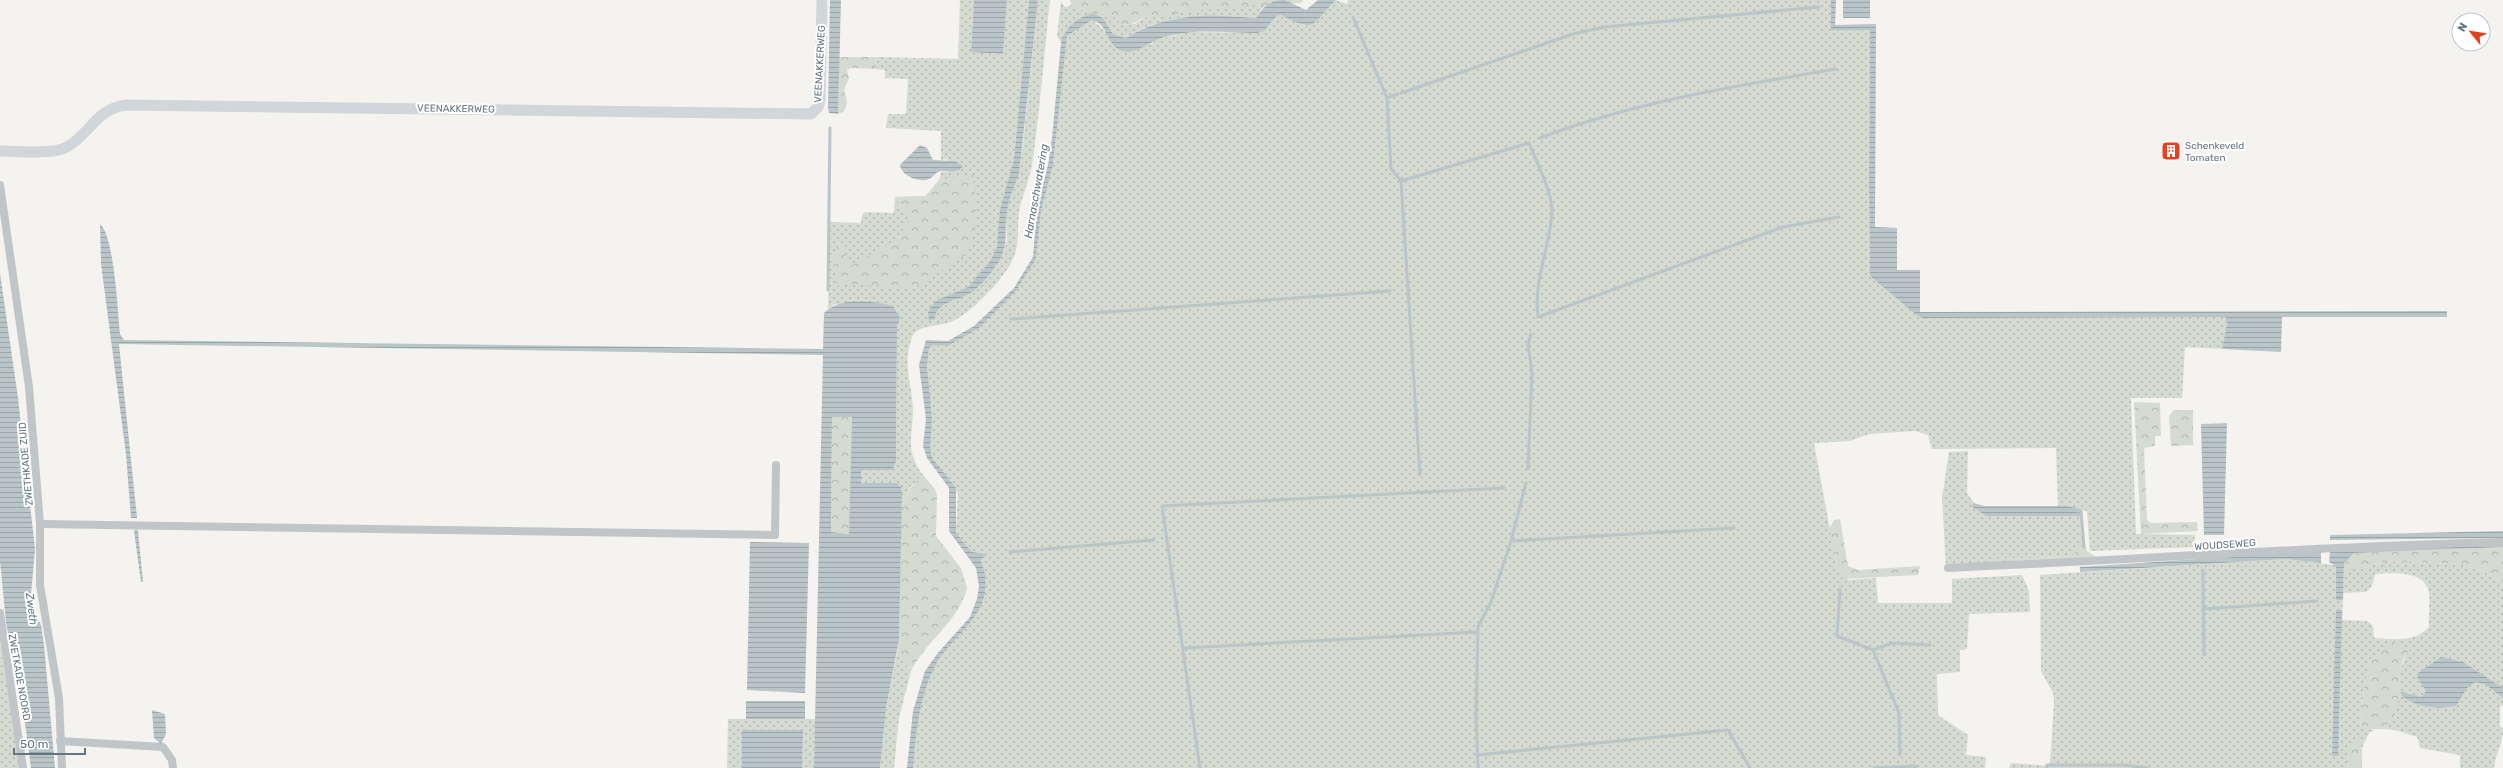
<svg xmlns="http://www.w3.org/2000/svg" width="2503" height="768" font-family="Rubik,sans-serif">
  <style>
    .grass { fill: url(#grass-dots) }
    .forest { fill: url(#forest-crowns) }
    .water { fill: url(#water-rules); fill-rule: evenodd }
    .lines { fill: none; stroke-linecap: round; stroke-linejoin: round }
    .stream { stroke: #b9c5c8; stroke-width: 3 }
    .street { stroke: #c0c5c7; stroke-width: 8 }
    .secondary { stroke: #d0d6d9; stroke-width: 11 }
    .labels { text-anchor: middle; stroke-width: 4; stroke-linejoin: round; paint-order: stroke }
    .street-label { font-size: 10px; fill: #627581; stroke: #fff }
    .poi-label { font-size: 10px; fill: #627581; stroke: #fff; text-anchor: start }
    .water-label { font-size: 11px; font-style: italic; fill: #5e777f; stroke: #fff }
  </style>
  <defs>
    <pattern id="grass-dots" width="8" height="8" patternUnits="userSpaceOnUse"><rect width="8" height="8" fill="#d5dbd0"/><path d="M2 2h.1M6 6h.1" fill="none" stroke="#b0b6ae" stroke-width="1.8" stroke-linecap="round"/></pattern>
    <pattern id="forest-crowns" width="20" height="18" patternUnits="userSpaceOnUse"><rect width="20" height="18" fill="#d5dbd0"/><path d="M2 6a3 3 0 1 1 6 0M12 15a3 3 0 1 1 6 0" fill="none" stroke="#b0b6ae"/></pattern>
    <pattern id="water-rules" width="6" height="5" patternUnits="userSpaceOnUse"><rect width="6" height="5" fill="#b9c5c8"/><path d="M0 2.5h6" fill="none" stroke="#9aa5a8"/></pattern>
  </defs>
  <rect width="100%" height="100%" fill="#f4f3ef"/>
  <g class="grass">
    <path d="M960 0H974L971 52 1003 54 1007 0H1029L1014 159 997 247 990 261 968 287 939 299 930 321 940 307 959 298 995 267 1004 251 1007 240 1006 214 1010 195 1019 175 1023 144 1038 0H1050C1044 55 1040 111 1032 165 1029 181 1022 196 1019 212 1017 228 1020 244 1013 259 1004 279 974 310 955 320 943 327 917 324 912 337 902 365 912 383 913 409 913 437 904 449 923 475L910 487 901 506 902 494 897 483H861V469L893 470 896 461 897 326 835 304 828 309 830 222 861 223 862 215 865 212 894 213 895 197 926 196 939 180 941 172 957 171 947 159 941 160V131L886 128 888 114H906L908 79 885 78V70L876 69 877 57 958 59Z"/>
    <path d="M1073 0 1101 5 1123 25 1134 24 1152 14 1279 0 1262 8 1256 18C1210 15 1166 12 1126 38L1113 34 1103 18 1093 13C1079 19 1066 27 1061 43L1057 36 1061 1 1065 7 1070 6Z"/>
    <path d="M1336 0 1347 4 1348 0H1831V30H1870L1869 181 1870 276 1923 318 2225 317 2227 323 2222 349 2185 347 2182 398H2131L2136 534 2195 535 2194 547 2090 551 2087 511 2058 506 2056 448 1932 449 1928 435 1915 431 1869 434 1850 441 1814 443 1837 568 1848 580 1876 578 1878 603H1952V579L2022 575 2029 591 2030 612 1969 614 1967 649 1960 650V672L1937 674 1938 715 1968 735 1966 755 1986 757 1985 768H913C916 734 919 699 934 667 950 635 992 618 985 575 985 570 982 565 981 560L987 554 972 552 956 533 958 493 933 459 930 450 927 367 929 348 934 345 948 346 978 329 1016 291 1036 259 1041 211 1053 165 1067 36 1092 20C1105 28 1109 40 1121 50L1152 44 1156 40 1188 32 1257 33 1268 27 1277 16 1281 15 1305 26Z"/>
    <polygon points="1968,451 1967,493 1974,503 1971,506 1986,516 2082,516 2085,544 2071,555 2064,557 1996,559 1988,567 1946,569 1942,498 1949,452"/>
    <path d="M2285 559C2303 560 2319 564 2336 565V600H2343L2342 620 2367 621 2373 626 2374 638C2393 639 2415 643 2429 627 2428 616 2431 599 2428 589 2422 570 2390 573 2375 574L2372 586 2366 592 2343 593 2344 574 2387 561 2459 564 2483 571 2503 583V705L2500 707V726L2503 728C2503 745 2496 752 2494 768H2460V755L2420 748 2417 737 2395 730 2384 729 2395 713 2400 671 2407 652 2372 657 2364 687 2360 728 2375 730 2369 733 2362 748 2358 741 2348 752 2347 768H2009L2011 763 2050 766 2054 701 2053 693 2041 671 2040 575Z"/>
    <polygon points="0,643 20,766 20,768 0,768"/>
    <polygon points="897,653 911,671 899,718 894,768 880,768 886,708"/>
    <polygon points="728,719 815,719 814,768 802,768 803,730 742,730 742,768 727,768"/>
  </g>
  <g class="forest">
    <path d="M1069 0H1303L1301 3C1258 5 1216 7 1173 14 1166 16 1156 14 1149 16 1136 20 1125 33 1114 17L1079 10Z"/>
    <path d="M839 57H877L876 69 851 68 847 70 849 78 844 90C847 100 849 103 843 112L838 114Z"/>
    <polygon points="973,175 977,223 967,254 913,289 836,283 833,258 840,236 844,254 851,266 899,238 908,220 895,197 926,196 939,180"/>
    <polygon points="2134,402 2160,403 2161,436 2155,436 2155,446 2144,448 2147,520 2151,523 2197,522 2198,531 2141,534"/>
    <polygon points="2174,410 2193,410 2193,445 2171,446 2169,416"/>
    <polygon points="832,416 852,417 850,534 831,532"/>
    <path d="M923 475 935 489 937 496 936 536 961 568 967 588C959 621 926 641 911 671L897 653 899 639 901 512C902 498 912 484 923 475Z"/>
    <polygon points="1840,519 1848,566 1858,570 1920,566 1918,575 1843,579 1837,568 1829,529 1834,520"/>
    <polygon points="2085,544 2087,551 2099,559 1988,567 1990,560 1996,559 2064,557 2071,555"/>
    <polygon points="2503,547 2503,583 2483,571 2459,564 2387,561 2344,574 2344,563 2354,553"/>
    <path d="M2392 643 2411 649C2394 663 2402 692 2396 711 2394 717 2388 724 2384 729H2360L2364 687 2372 657Z"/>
    <polygon points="2352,740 2359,741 2362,748 2362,768 2347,768 2348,752"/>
  </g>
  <g class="water">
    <polygon points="830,0 841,0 838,114 829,113 828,108"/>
    <polygon points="974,0 1007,0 1003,54 971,52"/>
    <path d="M1029 0H1038L1019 175C1013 188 1009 198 1007 212 1003 235 1011 245 995 267 989 276 981 285 972 292 961 300 935 302 935 319L929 321 928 312 932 305 939 299 968 287 990 261 997 247 1000 210 1014 159Z"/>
    <path d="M1285 0 1306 10 1318 0H1336C1311 24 1317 34 1281 15L1277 16 1264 31 1257 33C1223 33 1190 27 1157 40 1147 44 1133 56 1120 50 1109 45 1108 32 1100 24 1098 22 1095 22 1092 20L1067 36 1053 165 1041 211 1036 259 1016 291 978 329 948 346 934 345 929 348 927 367 932 420 930 450 933 459 956 488V533L972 552 987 554 981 560C982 565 985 570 985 575 992 618 950 635 934 668 919 699 916 734 913 768H907L913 711 925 671 937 654 970 617 977 599 979 586 976 568 949 531V488L927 458 923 446 926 419 919 365 926 340 948 341 974 326 1014 288 1033 257 1037 208 1048 165 1052 138 1061 43C1067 24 1077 19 1093 13L1103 18 1113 34 1126 38C1168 12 1209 14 1256 18 1264 6 1270 0 1285 0Z"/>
    <polygon points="1831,0 1836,0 1835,25 1876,24 1875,227 1897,228 1897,270 1920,270 1920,312 2447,311 2447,317 2282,317 2281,352 2222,349 2227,323 2225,317 1923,318 1918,316 1870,276 1869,181 1870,30 1831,30"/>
    <rect x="1843" y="0" width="27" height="18"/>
    <path d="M920 145 927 148 933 160 955 161 963 166C958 174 950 171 942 171 936 171 934 177 929 179 920 183 901 176 900 165Z"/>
    <path d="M100 224C114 235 118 313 120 334L124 340 823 349 824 313C839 297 873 301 893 306L900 318 897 326 896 461 893 470H861V483H897L901 487 902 494 899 639 886 708 880 768H814L823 355 119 344 137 518H131L126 454 101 264ZM832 417H852L849 534 831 532Z"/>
    <polygon points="0,273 18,398 35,549 31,595 36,599 32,605 41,625 44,645 55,768 31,768 25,723 6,622 0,561"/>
    <polygon points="2227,423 2224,535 2204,535 2201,424"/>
    <polygon points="1974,503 1984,506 2067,506 2080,509 2082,516 1986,516 1971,506"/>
    <polygon points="136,529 138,531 143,582 141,582 134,531"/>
    <polygon points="2503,531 2503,538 2330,540 2330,535"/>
    <polygon points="750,542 809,543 805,693 747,690"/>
    <polygon points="2503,545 2503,547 2354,553 2344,563 2343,600 2336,600 2336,566 2329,562 2330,551"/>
    <polygon points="2318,551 2321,552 2321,563 2285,559 2080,572 2080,567"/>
    <polygon points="2336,610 2342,610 2338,756 2332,756"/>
    <path d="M2441 657 2463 662 2503 688V698L2485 684 2475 682 2467 688 2456 706C2437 709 2417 708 2402 696L2401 692 2422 697 2426 691 2417 677 2418 673Z"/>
    <rect x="746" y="701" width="59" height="18"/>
    <polygon points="152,710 165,714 166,734 161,744 154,738"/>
    <polygon points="742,730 803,730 802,768 742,768"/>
  </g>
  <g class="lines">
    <g class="stream">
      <polyline points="1353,17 1387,98 1391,169 1401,181 1420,475"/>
      <polyline points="1401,93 1573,34 1604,27 1819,7"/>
      <polyline points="1387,98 1398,94"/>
      <path d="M1540 138C1634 102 1736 86 1836 69"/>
      <path d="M1401 181 1529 143C1536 161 1553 194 1552 212 1550 248 1533 281 1538 317L1783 227 1839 217"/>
      <polyline points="828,290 830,128"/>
      <polyline points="1011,319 1390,291"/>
      <polyline points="1528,469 1532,373 1528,345 1531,334"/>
      <polyline points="2077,511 2081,511 2084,547"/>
      <polyline points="1511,541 1734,528"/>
      <polyline points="1010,552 1154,540"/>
      <polyline points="2203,570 2204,655"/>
      <polyline points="1840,590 1837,636 1873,650 1899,713 1900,755"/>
      <polyline points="2204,609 2317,601"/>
      <polyline points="1185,648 1477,632"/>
      <polyline points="1873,650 1892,643 1930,645"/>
      <polyline points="1477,755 1728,730 1750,768"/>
      <polyline points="1200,768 1162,506 1504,488"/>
      <polyline points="1478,768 1476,717 1478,627 1491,602 1511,541 1526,483"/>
      <polyline points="1874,768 1915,766 1916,768"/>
      <polyline points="2047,768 2047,765 2125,765 2148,768"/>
    </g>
    <g class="street">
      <polyline points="0,185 29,387 40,524 40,585 59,698 62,768"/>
      <polyline points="40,524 775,535 776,465"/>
      <path d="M1948 568C2133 560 2318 546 2503 542"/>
      <polyline points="0,613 23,768"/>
      <polyline points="60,741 163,747 172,760 173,768"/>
    </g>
    <path class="secondary" d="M0 151C17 151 53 155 67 147 91 133 96 109 126 105L811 114 818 107 820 101 822 0"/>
  </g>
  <defs>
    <g id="building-square" transform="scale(1)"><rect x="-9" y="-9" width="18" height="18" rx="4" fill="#e34120" stroke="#fff"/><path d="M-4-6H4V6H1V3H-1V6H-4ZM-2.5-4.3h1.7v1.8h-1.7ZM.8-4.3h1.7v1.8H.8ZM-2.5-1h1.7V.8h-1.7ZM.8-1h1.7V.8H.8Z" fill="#fff"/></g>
  </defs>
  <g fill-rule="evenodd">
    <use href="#building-square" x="2171" y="151"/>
  </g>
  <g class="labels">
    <g class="street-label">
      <text transform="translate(819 64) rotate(-87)" y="4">VEENAKKERWEG</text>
      <text transform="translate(456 108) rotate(1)" y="4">VEENAKKERWEG</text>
      <text transform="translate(25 464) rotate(-95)" y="4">ZWETHKADE ZUID</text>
      <text transform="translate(2225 544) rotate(-4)" y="4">WOUDSEWEG</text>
      <text transform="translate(20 677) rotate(80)" y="4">ZWETKADE NOORD</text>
    </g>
    <g class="poi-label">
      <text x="2185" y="149">Schenkeveld<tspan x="2185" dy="12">Tomaten</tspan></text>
    </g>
    <g class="water-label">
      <text transform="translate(1036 191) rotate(-80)" y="4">Harnaschwatering</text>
      <text transform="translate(32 609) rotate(83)" y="4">Zweth</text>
    </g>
  </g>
  <g transform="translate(2471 32) rotate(300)"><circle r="19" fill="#ffffff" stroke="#c0c8cd"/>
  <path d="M0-3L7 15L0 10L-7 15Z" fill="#e34120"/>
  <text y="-6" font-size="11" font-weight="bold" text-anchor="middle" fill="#627581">N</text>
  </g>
  <path d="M14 748v6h71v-6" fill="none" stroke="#627581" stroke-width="2"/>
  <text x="20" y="748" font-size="12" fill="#627581" stroke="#ffffff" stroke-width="3" paint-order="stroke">50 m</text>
</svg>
